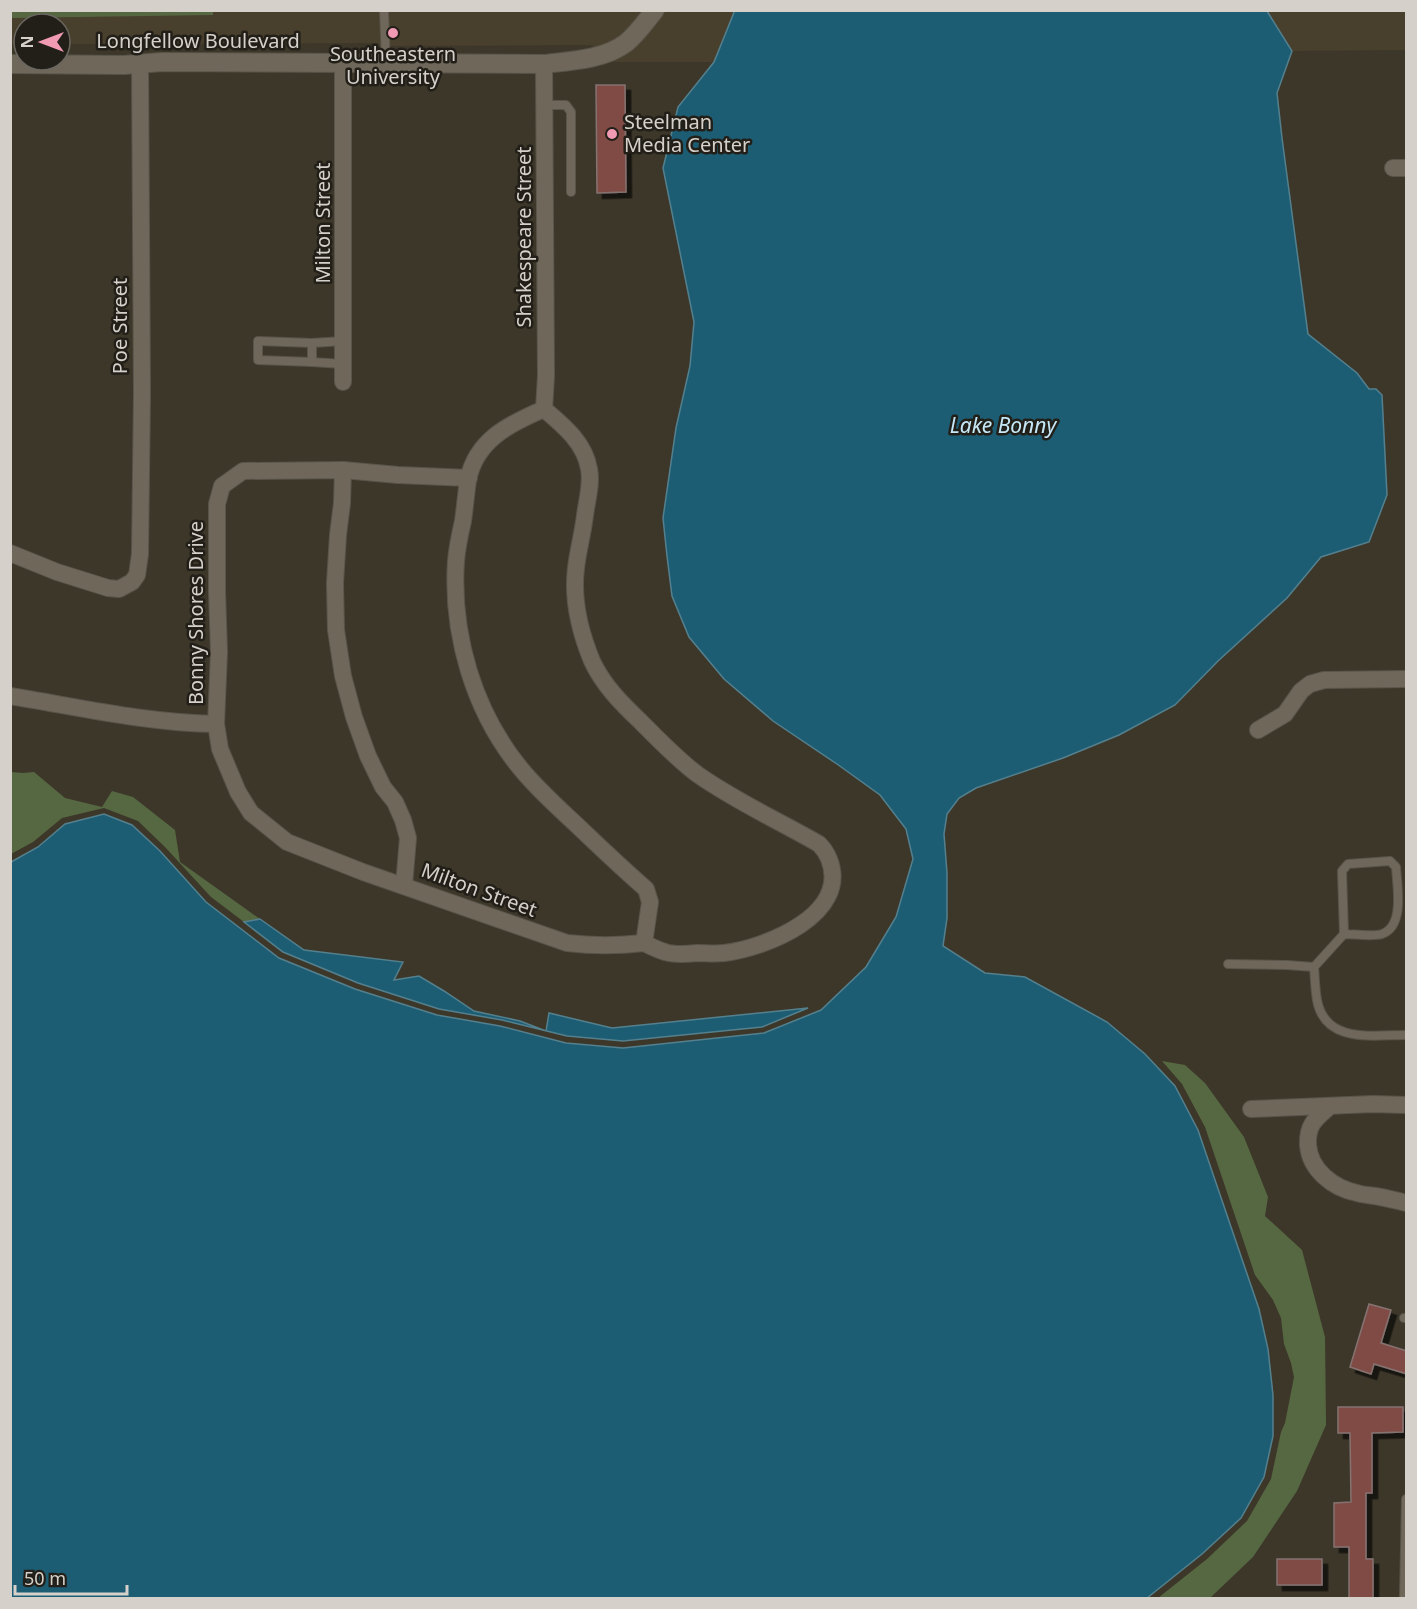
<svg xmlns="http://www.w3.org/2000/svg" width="1417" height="1609" font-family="'Noto Sans',sans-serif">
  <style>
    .built { fill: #493f2d }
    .green { fill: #566842 }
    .water { fill: #1d5d74; stroke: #54808e; stroke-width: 1.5 }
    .building { fill: #804b45; stroke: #857371; stroke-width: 1.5; filter: url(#shadow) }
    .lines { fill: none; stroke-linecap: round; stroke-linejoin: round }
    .service-casing { stroke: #59544a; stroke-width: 10 }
    .minor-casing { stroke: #59544a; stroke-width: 18 }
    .tertiary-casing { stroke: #59544a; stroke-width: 20 }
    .service { stroke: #6f675a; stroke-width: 8 }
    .minor { stroke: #6f675a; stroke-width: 16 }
    .tertiary { stroke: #6f675a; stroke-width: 18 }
    .poi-dot { fill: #f19ab3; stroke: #221f19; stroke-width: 2 }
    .labels { text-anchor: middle; stroke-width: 5; stroke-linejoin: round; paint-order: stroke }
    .street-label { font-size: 20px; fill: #d5d1ca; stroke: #221f19 }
    .poi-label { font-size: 20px; fill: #d5d1ca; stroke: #221f19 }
    .water-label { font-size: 21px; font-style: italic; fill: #c5e7f6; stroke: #221f19 }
  </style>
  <defs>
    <filter id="shadow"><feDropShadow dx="5.5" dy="5.5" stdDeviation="0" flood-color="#0009"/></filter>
  </defs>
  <rect width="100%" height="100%" fill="#3d372a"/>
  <g class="built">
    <polygon points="10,11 735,11 714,62 615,62 591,45 379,46 378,43 60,44 60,24 24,24 24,44 11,44"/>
    <polygon points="1267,11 1406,11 1406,50 1292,51"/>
  </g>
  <g class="green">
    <polygon points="213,11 213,15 10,18 11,10"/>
    <polygon points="11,772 23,773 34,772 65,798 102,807 112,791 133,797 175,830 180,862 260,919 244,922 211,897 165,847 138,821 104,808 62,818 33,842 11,854"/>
    <polygon points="1162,1061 1185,1065 1205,1083 1244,1137 1268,1197 1265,1216 1302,1250 1325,1337 1326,1425 1297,1491 1253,1557 1210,1598 1158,1598 1207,1559 1247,1521 1271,1479 1281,1432 1285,1423 1294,1377 1291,1363 1284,1344 1281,1318 1273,1300 1255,1275 1205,1127 1182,1084"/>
  </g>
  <g class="water">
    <polygon points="735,10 1267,11 1292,51 1277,93 1282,138 1308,334 1357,373 1369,389 1376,389 1382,395 1387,495 1369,542 1321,557 1287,598 1218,661 1175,705 1119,735 1063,758 976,788 959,798 947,814 944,834 947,873 947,918 943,946 985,973 1025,977 1107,1022 1145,1054 1175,1086 1198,1130 1259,1309 1268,1349 1273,1395 1273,1436 1264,1477 1241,1518 1202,1554 1147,1598 11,1598 11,862 38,847 65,824 104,814 132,825 160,851 206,902 279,958 355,989 437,1015 500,1026 566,1043 623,1048 764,1033 821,1010 866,967 896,917 913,859 906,829 880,795 837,764 773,721 724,679 689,637 672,596 667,556 663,518 676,428 690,366 694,322 663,168 678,107 714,62"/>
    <polygon points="260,919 304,950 403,962 394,980 419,976 444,991 474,1011 520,1021 546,1031 549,1013 612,1028 808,1008 762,1027 623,1041 567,1036 502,1020 439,1009 358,983 283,952 244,922"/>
  </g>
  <g class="building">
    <polygon points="596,85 625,85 626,192 597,193"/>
    <polygon points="1369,1304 1391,1310 1381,1343 1407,1351 1407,1374 1374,1364 1371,1374 1350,1367"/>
    <polygon points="1338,1407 1403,1407 1403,1432 1372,1433 1372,1493 1366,1493 1366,1559 1373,1559 1373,1599 1349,1599 1349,1547 1334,1547 1334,1503 1351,1502 1350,1433 1338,1433"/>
    <rect x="1277" y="1559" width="45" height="26"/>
  </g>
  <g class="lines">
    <g class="service-casing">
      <g id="service">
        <polyline points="384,10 386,63"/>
        <polyline points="544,105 566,105 571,112 571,192"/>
        <polyline points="312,343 258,341 258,360 312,362"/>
        <polyline points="343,364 312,362 312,343 343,341"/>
        <path d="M1228 964 1287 965 1314 967 1344 934C1354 934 1373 937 1382 934 1405 926 1397 886 1396 867L1390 861 1348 864 1342 871 1344 934"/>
        <path d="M1314 967C1315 978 1315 989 1317 1000 1325 1044 1373 1035 1406 1035"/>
        <polyline points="1404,1318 1406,1318"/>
        <polyline points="1404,1598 1406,1499"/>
      </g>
    </g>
    <g class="minor-casing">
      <g id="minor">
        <path d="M544 64 546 376 544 409C563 425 585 443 589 469 592 483 587 500 585 515 583 533 578 550 576 568 572 600 580 632 592 661 603 685 622 704 640 721 658 739 677 759 697 774 735 801 779 821 819 844 823 848 827 854 829 859 851 914 766 948 724 953 715 954 706 953 697 953 687 954 674 955 665 952 658 950 650 946 644 943"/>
        <polyline points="1393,168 1406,168"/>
        <polyline points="343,382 343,63"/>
        <path d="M544 409C509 424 476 440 468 480 466 494 465 507 463 521 460 534 457 548 456 561 451 635 474 712 521 769 539 791 561 810 582 830 603 850 624 870 646 889L650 902 644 943"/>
        <polyline points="343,470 342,503 338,535 335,583 336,630 343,676 354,717 368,756 383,787 395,802 403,820 408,838 404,885"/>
        <path d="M469 478 398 475 343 470 243 471 222 486 217 504V591L219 652 216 724 220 749 238 792 251 813 287 842 363 872 567 943C593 946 617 946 644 943"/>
        <polyline points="10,553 57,572 108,588 119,589 132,582 137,575 140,554 142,393 140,63"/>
        <path d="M10 696C78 707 147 723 216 724"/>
        <polyline points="1258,730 1285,714 1301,691 1310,684 1324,680 1406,679"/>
        <path d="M1329 1107C1315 1119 1307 1125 1308 1145 1310 1170 1333 1188 1357 1193 1363 1195 1369 1195 1375 1196 1386 1198 1396 1200 1406 1203"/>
        <polyline points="1251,1109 1373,1104 1406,1105"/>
      </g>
    </g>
    <g class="tertiary-casing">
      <path id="tertiary" d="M10 64 124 65 162 62 544 64C571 61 603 60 626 43 637 34 646 21 655 10"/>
    </g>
    <use href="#service" class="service"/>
    <use href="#minor" class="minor"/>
    <use href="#tertiary" class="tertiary"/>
  </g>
  <g class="poi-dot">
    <circle cx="393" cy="33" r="6"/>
    <circle cx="612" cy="134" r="6"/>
  </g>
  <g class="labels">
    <g class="street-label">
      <text x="198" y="48">Longfellow Boulevard</text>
      <text transform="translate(323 223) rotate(-90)" y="7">Milton Street</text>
      <text transform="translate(524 237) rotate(-90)" y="7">Shakespeare Street</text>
      <text transform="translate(120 326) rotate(-90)" y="7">Poe Street</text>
      <text transform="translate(196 613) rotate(-90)" y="7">Bonny Shores Drive</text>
      <text transform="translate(479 890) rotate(20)" y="7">Milton Street</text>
    </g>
    <g class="poi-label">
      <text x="393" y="61">Southeastern<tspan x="393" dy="23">University</tspan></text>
      <text x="624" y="129" text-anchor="start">Steelman<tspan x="624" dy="23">Media Center</tspan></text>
    </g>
    <g class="water-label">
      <text x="1003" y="433">Lake Bonny</text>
    </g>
  </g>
  <rect width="1417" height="1609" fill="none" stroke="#d5d1ca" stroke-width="24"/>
  <g transform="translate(42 42) rotate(270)"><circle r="28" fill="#221f19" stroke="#6a6660" stroke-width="1.5"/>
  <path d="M0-4.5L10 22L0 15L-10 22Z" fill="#f19ab3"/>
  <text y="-9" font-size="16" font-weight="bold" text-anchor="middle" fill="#d5d1ca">N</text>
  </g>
  <path d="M15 1585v9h112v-9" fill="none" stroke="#d5d1ca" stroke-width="3"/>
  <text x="24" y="1585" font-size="18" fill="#d5d1ca" stroke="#221f19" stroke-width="4.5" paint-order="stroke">50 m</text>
</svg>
